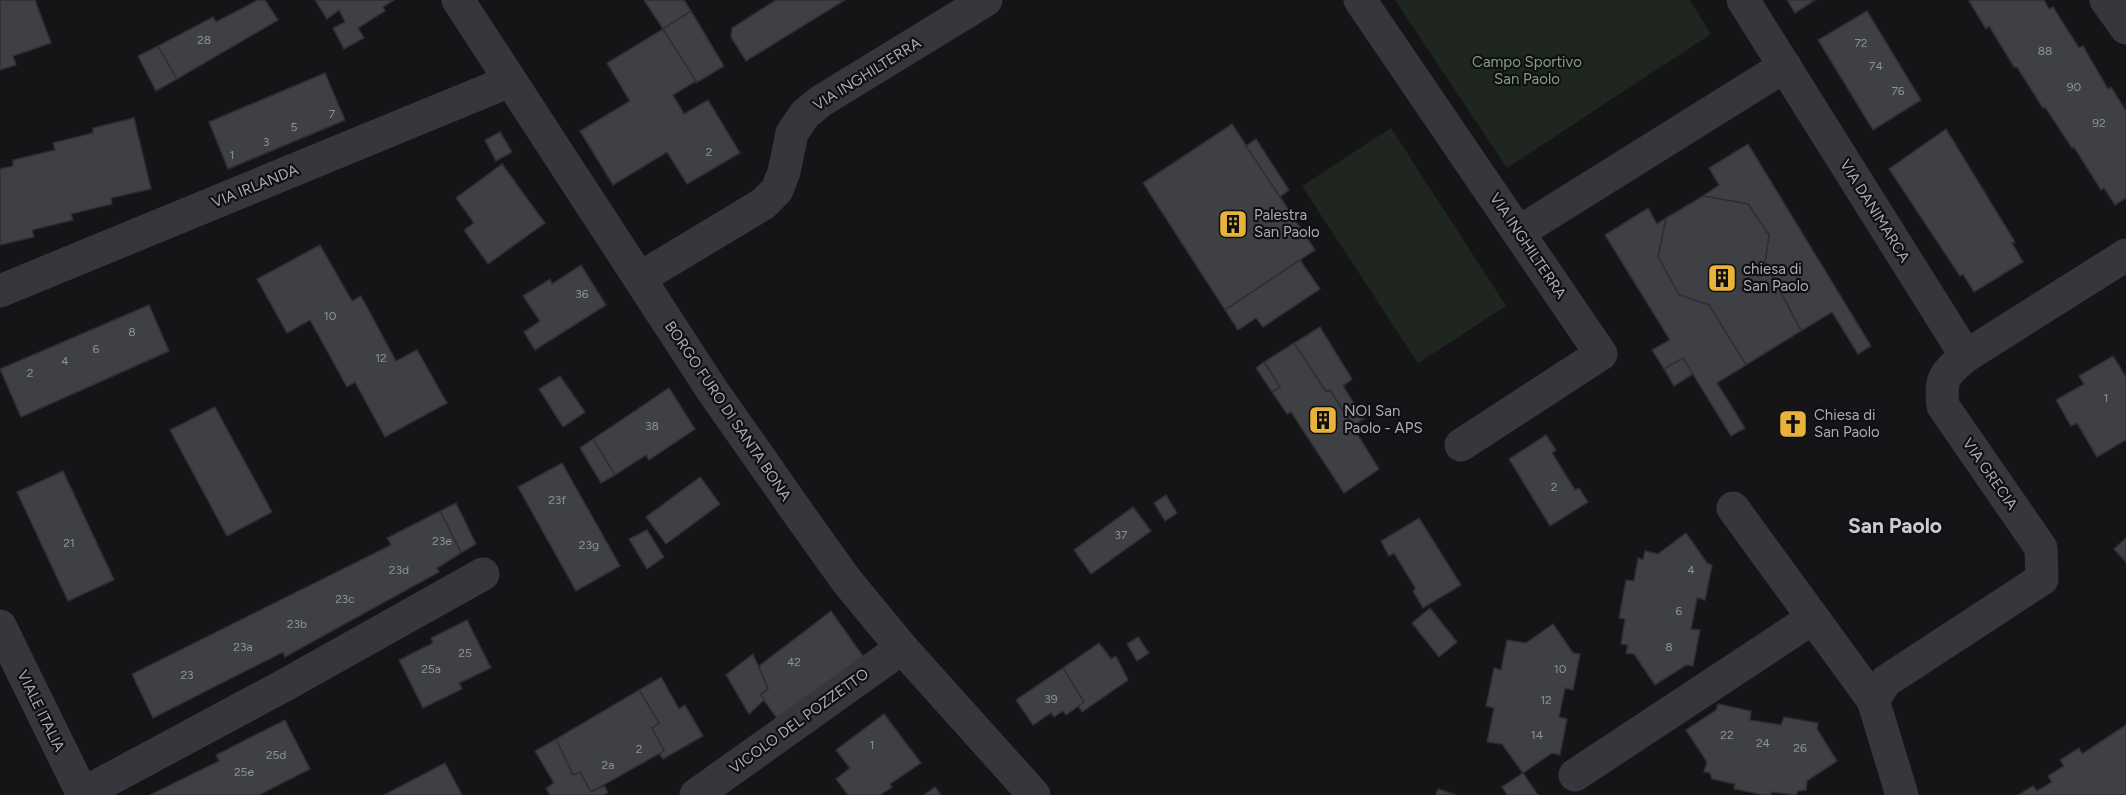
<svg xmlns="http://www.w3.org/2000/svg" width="2126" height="795" font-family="Figtree,sans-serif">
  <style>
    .green { fill: #1f2620 }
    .building { fill: #3f4044; stroke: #2f2f33; stroke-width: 1.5 }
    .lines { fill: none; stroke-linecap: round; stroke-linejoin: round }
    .minor { stroke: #36373c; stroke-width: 33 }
    .labels { text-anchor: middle; stroke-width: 4.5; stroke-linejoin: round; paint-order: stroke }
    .number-label { font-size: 12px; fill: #8e919a }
    .park-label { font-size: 15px; fill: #7fa082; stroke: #101012 }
    .street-label { font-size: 15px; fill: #a8acb6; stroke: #101012 }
    .poi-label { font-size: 15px; fill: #a8acb6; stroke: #101012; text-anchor: start }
    .district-label { font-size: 21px; font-weight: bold; fill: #c8cbd2; stroke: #101012 }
  </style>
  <rect width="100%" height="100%" fill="#151517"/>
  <g class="green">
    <polygon points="1395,0 1690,0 1711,34 1507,168"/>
    <polygon points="1391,128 1506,306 1418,363 1302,186"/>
  </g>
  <g class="building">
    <polygon points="0,0 35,0 51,43 13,56 16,65 0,70"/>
    <polygon points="258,0 265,0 278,20 177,79 158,46 213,17 216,22"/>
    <polygon points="315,0 394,0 383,7 385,11 358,28 364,38 344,49 333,28 345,22 339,10 327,19"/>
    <polygon points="644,0 684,0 691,11 663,29"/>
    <polygon points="776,0 845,0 746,61 731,37 732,28"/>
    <polygon points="1787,0 1815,0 1795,13"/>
    <polygon points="1971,0 2044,0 2049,9 2053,7 2079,48 2083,46 2108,89 2111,87 2126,111 2126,198 2115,205 2104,188 2101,190 2074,147 2072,148 2045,107 2043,108 2017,67 2014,67 1989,26 1986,29 1969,1"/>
    <polygon points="691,11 724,66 696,83 663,29"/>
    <polygon points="1867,11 1921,100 1873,130 1818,40"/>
    <polygon points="663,29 696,81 673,95 684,114 708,100 740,153 687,184 667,152 613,185 580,131 630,101 607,63"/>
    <polygon points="158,46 177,79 156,91 138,56"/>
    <polygon points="325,73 345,120 228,169 209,122"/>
    <polygon points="134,118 151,189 111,198 112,204 71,214 73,220 32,230 34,237 0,245 0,169 13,166 13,160 55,150 53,143 93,133 93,128"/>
    <polygon points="1232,124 1315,250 1225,310 1143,183"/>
    <polygon points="1946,129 2015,242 2012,243 2023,262 1974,292 1963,274 1960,276 1889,169"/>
    <polygon points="500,132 512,152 496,161 485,140"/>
    <polygon points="1256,139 1289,190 1280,197 1246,146"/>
    <polygon points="1748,144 1871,346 1858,354 1832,312 1801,331 1765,262 1769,235 1748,204 1703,196 1719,185 1709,168"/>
    <polygon points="502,164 545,223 488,264 464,230 474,223 456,198"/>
    <polygon points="1703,196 1748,204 1769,235 1765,262 1801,331 1746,365 1709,305 1679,295 1658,257 1666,218"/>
    <polygon points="1648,208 1657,224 1666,218 1658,257 1679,295 1709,305 1746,365 1717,383 1745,428 1731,436 1683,358 1664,369 1652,350 1670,340 1605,235"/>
    <polygon points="320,245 352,301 361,296 396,361 417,350 447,403 385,437 355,382 347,387 310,320 287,333 257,279"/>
    <polygon points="1300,260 1320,289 1263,327 1256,318 1238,330 1225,310"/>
    <polygon points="581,265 606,305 535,350 524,332 540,321 523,296 550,279 552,284"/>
    <polygon points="149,305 169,351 21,417 0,369"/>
    <polygon points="1320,327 1352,379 1343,386 1364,419 1353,426 1330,390 1326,392 1294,343"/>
    <polygon points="1294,343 1326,392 1330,390 1379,469 1344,493 1291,412 1287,414 1272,392 1280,387 1264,362"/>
    <polygon points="2113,356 2126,377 2126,440 2097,457 2077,423 2071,426 2056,400 2084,384 2079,376"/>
    <polygon points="1683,358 1693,374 1674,386 1664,369"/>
    <polygon points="1264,362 1280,387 1272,392 1256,368"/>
    <polygon points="560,376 585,412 563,427 539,389"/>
    <polygon points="669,388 695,429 649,460 646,455 615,475 593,439"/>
    <polygon points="215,407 272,512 227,536 170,430"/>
    <polygon points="1546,435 1556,450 1552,453 1575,490 1579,488 1588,502 1550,526 1509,459"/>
    <polygon points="593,439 615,475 601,483 580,448"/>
    <polygon points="562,463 620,566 576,591 518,487"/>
    <polygon points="63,471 114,580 68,601 17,492"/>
    <polygon points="700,477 720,504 666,544 646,517"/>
    <polygon points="1166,495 1177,513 1165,521 1154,503"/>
    <polygon points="456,503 476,544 461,553 440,511"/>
    <polygon points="1133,507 1151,531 1091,574 1074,550"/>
    <polygon points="440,511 461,553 437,568 439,572 285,657 283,652 153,718 132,674 391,545 387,538"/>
    <polygon points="1419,518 1461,585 1423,608 1413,591 1416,589 1394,553 1389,556 1381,541"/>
    <polygon points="647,530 664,557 647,569 629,539"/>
    <polygon points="1686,533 1707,563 1712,565 1705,600 1697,598 1691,629 1700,630 1693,666 1686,665 1655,685 1634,654 1626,653 1628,645 1621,644 1625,619 1619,618 1626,580 1634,581 1638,558 1643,560 1645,551 1658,554"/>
    <polygon points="2126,538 2126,562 2114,549"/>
    <polygon points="1430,608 1457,642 1439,657 1412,623"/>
    <polygon points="831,611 865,659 779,721 760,695 768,689 759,666"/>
    <polygon points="467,620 491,668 459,683 462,689 423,708 399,660 433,643 431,638"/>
    <polygon points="1553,624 1573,653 1580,654 1573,690 1565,688 1559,717 1567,719 1560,755 1552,753 1523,773 1502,744 1487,742 1494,708 1486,706 1494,668 1501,670 1507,640 1526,643"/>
    <polygon points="1138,637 1149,653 1137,661 1127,644"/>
    <polygon points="1099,643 1111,659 1116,656 1128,680 1082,712 1078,706 1084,702 1063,668"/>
    <polygon points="753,654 768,689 760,695 765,699 749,714 726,675"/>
    <polygon points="1063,668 1084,702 1066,715 1063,711 1054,717 1051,713 1033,725 1016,700"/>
    <polygon points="661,677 679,709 685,705 703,736 663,759 659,753 664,751 652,728 659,723 639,690"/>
    <polygon points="639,690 659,723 652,728 664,751 591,792 580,772 573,775 556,739"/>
    <polygon points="1718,704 1751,711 1750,720 1781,725 1784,717 1818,723 1817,729 1837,761 1807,781 1806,790 1798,791 1796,795 1772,792 1771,795 1764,795 1734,789 1735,784 1712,779 1710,773 1704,772 1707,762 1686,730 1716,710"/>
    <polygon points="884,714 921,763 890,784 892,787 880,795 848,795 836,779 850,768 836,750"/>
    <polygon points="285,720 310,769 259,795 150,795 219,761 216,755"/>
    <polygon points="2126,725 2126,795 2018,795 2033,786 2037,791 2052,782 2048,776 2064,766 2060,760 2079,748 2082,754"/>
    <polygon points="556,739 573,775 580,772 591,792 604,786 608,792 604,795 550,795 546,788 554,783 535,751"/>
    <polygon points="445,763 462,795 384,795"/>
    <polygon points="1523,773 1538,795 1507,795 1502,787"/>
    <polygon points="935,787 941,795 924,795"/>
    <polygon points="1438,789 1456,795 1436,795"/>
  </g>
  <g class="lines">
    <g class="minor">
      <polyline points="458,0 712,390 801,517 846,580 902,648 1034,795"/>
      <polyline points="1360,0 1601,354 1461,445"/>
      <polyline points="1743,0 1966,356"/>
      <polyline points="2106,0 2126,28"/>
      <polyline points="1519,232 1785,66"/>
      <polyline points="640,278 763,204 777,190 784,172 792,133 805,114 821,101 986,0"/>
      <polyline points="0,291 510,81"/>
      <polyline points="1733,508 1873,700"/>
      <polyline points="0,626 83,795"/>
      <polyline points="1575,775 1813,618"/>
      <polyline points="82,794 285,685 483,574"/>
      <polyline points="696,795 902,648"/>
      <path d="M1902 795 1873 700 1886 681 2042 579 2041 548 1943 406C1940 378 1944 374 1966 356L2126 255"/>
    </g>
  </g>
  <defs>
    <g id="building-square" transform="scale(1.5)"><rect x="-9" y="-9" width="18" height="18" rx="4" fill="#e9b23b" stroke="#101012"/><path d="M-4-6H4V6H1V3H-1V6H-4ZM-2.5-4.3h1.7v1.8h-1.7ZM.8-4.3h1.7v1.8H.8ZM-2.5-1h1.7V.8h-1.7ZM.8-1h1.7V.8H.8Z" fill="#111"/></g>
    <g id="church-square" transform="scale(1.5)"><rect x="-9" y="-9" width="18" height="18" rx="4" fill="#e9b23b" stroke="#101012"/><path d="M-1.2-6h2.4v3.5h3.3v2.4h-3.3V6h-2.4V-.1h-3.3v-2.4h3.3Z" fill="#111"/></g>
  </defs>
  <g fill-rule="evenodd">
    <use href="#building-square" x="1233" y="224"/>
    <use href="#building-square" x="1722" y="278"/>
    <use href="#building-square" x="1323" y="420"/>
    <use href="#church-square" x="1793" y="424"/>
  </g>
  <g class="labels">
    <g class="number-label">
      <text x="204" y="44">28</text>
      <text x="1861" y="47">72</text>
      <text x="2045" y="55">88</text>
      <text x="1876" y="70">74</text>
      <text x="2074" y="91">90</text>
      <text x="1898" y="95">76</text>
      <text x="332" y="118">7</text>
      <text x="2099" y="127">92</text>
      <text x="294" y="131">5</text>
      <text x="266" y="146">3</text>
      <text x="709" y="156">2</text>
      <text x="232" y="159">1</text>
      <text x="582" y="298">36</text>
      <text x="330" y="320">10</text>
      <text x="132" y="336">8</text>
      <text x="96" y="353">6</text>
      <text x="381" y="362">12</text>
      <text x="65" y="365">4</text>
      <text x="30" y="377">2</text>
      <text x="2106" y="402">1</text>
      <text x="652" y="430">38</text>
      <text x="1554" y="491">2</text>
      <text x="557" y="504">23f</text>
      <text x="1121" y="539">37</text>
      <text x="442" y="545">23e</text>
      <text x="69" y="547">21</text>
      <text x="589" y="549">23g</text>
      <text x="399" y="574">23d</text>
      <text x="1691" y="574">4</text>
      <text x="345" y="603">23c</text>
      <text x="1679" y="615">6</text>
      <text x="297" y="628">23b</text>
      <text x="243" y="651">23a</text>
      <text x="1669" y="651">8</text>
      <text x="465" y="657">25</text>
      <text x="794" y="666">42</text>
      <text x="431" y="673">25a</text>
      <text x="1560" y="673">10</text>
      <text x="187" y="679">23</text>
      <text x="1051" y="703">39</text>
      <text x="1546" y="704">12</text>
      <text x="1537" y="739">14</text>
      <text x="1727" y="739">22</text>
      <text x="1763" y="747">24</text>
      <text x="872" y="749">1</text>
      <text x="1800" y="752">26</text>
      <text x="639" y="753">2</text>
      <text x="276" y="759">25d</text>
      <text x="608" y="769">2a</text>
      <text x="244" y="776">25e</text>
    </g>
    <g class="park-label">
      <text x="1527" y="67">Campo Sportivo<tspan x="1527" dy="17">San Paolo</tspan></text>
    </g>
    <g class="street-label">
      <text transform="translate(867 74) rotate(-32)" y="5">VIA INGHILTERRA</text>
      <text transform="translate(255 186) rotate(-22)" y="5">VIA IRLANDA</text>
      <text transform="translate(1875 211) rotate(58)" y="5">VIA DANIMARCA</text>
      <text transform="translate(1528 246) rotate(56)" y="5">VIA INGHILTERRA</text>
      <text transform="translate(728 411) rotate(56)" y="5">BORGO FURO DI SANTA BONA</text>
      <text transform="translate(1990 474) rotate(55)" y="5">VIA GRECIA</text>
      <text transform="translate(41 711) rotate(64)" y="5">VIALE ITALIA</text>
      <text transform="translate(799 721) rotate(-36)" y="5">VICOLO DEL POZZETTO</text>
    </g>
    <g class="poi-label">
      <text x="1254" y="220">Palestra<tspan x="1254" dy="17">San Paolo</tspan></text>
      <text x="1743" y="274">chiesa di<tspan x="1743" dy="17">San Paolo</tspan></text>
      <text x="1344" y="416">NOI San<tspan x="1344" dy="17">Paolo - APS</tspan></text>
      <text x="1814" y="420">Chiesa di<tspan x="1814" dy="17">San Paolo</tspan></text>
    </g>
    <g class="district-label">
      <text x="1895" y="533">San Paolo</text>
    </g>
  </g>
</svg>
